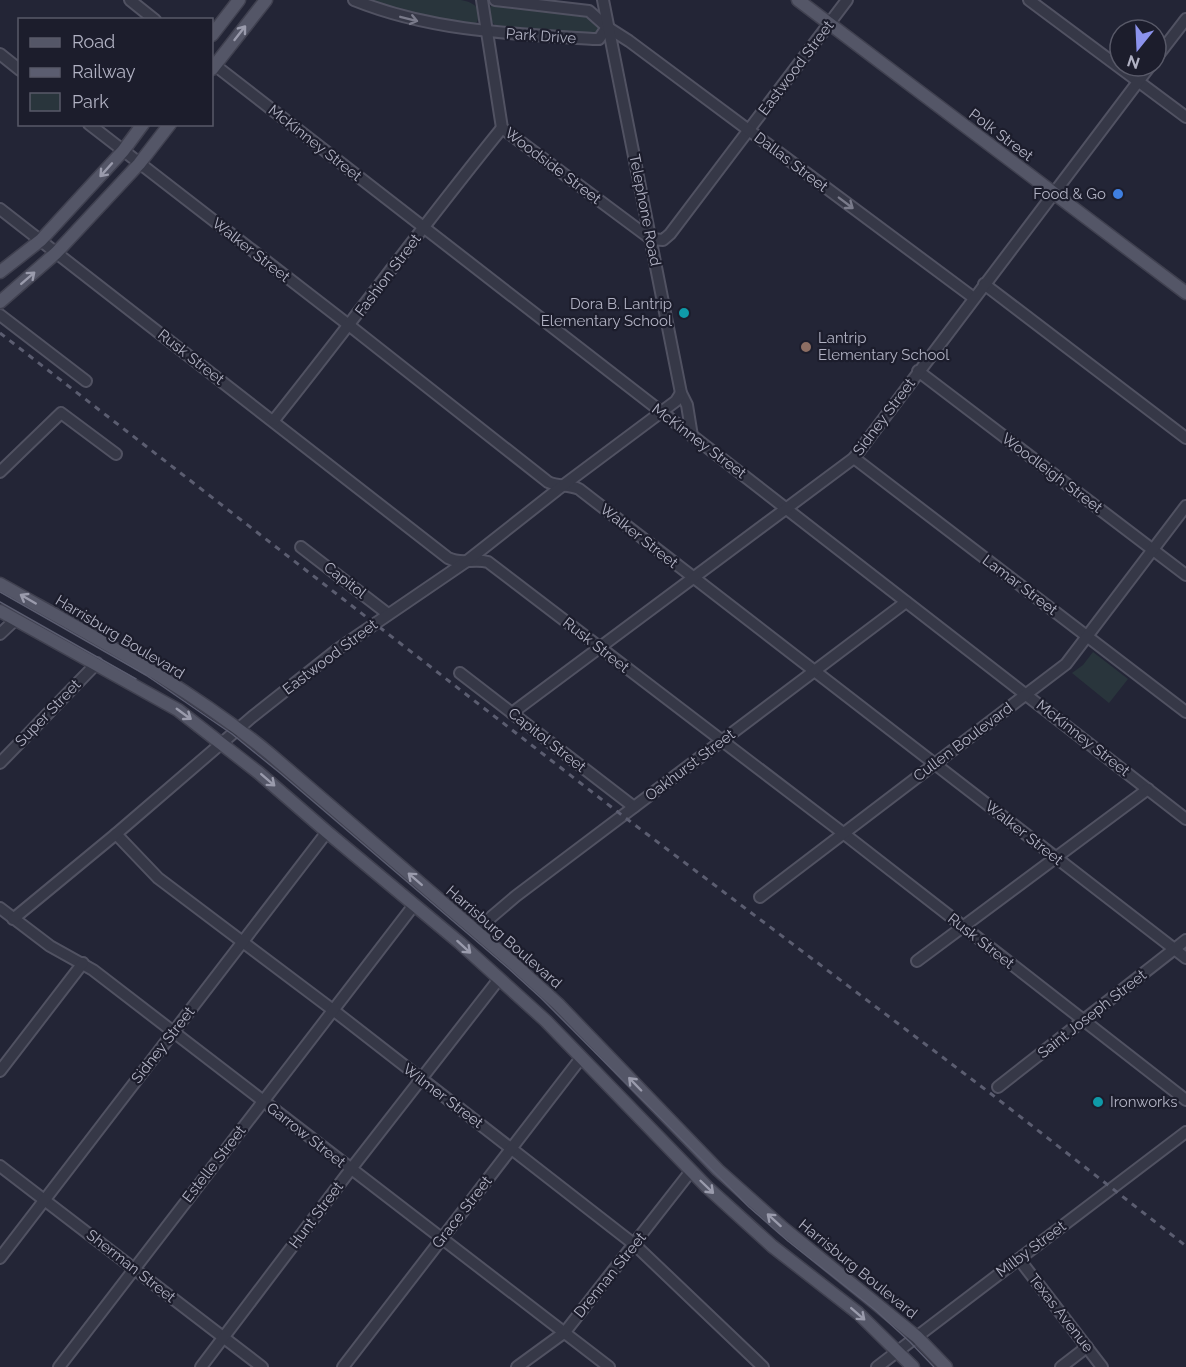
<svg xmlns="http://www.w3.org/2000/svg" width="1186" height="1367" font-family="Raleway,sans-serif">
  <style>
    .green { fill: #29353c }
    .lines { fill: none; stroke-linecap: round; stroke-linejoin: round }
    .minor-casing { stroke: #515262; stroke-width: 14 }
    .major-casing { stroke: #404150; stroke-width: 15 }
    .minor { stroke: #363847; stroke-width: 10 }
    .major { stroke: #545667; stroke-width: 12 }
    .tram { stroke: #5b5d70; stroke-width: 1.5 }
    .rail { stroke: #5b5d70; stroke-width: 3; stroke-dasharray: 6 6; stroke-linecap: butt }
    .oneway { stroke: #7a7b8b }
    .oneway2 { stroke: #9a9bac }
    .shop-dot { fill: #3f7fe0; stroke: #1c1d2c; stroke-width: 2 }
    .culture-dot { fill: #0f9aa8; stroke: #1c1d2c; stroke-width: 2 }
    .education-dot { fill: #8d6e63; stroke: #1c1d2c; stroke-width: 2 }
    .labels { text-anchor: middle; stroke-width: 4.5; stroke-linejoin: round; paint-order: stroke }
    .street-label { font-size: 15px; fill: #b1b2c3; stroke: #1c1d2c }
    .poi-label { font-size: 15px; fill: #b1b2c3; stroke: #1c1d2c; text-anchor: end }
  </style>
  <rect width="100%" height="100%" fill="#232536"/>
  <g class="green">
    <path d="M364 0H461C473 2 483 8 477 22L474 24 438 20Z"/>
    <path d="M492 5 594 18 603 31 597 35 495 25C489 20 486 11 492 5Z"/>
    <polygon points="1093,652 1128,679 1109,703 1072,673 1083,665"/>
  </g>
  <g class="lines">
    <g class="minor-casing">
      <g id="minor">
        <polyline points="130,0 155,20"/>
        <path d="M354 0C431 31 512 34 593 39H599L607 27"/>
        <polyline points="482,0 502,128 651,239 663,240 670,234 847,0"/>
        <polyline points="495,0 589,11 607,27 629,41 974,298"/>
        <polyline points="603,0 681,393 687,405 692,436"/>
        <polyline points="1029,0 1186,117"/>
        <polyline points="0,54 20,70"/>
        <polyline points="1156,58 1186,19"/>
        <polyline points="212,63 1186,819"/>
        <path d="M89 124 350 326 548 482C558 487 568 484 579 489L1186 958"/>
        <path d="M0 209 448 558C461 565 474 558 488 562L843 833 1186 1100"/>
        <polyline points="984,284 1186,438"/>
        <polyline points="0,315 86,381"/>
        <polyline points="918,371 1186,575"/>
        <path d="M274 420C351 324 424 224 502 128"/>
        <polyline points="854,458 1186,712"/>
        <polyline points="0,472 61,413 116,454"/>
        <polyline points="301,547 388,614"/>
        <polyline points="0,634 16,619"/>
        <polyline points="460,673 634,807"/>
        <polyline points="512,713 854,458 1150,66"/>
        <polyline points="0,763 97,663"/>
        <polyline points="116,834 158,878 333,1010 635,1245 763,1367"/>
        <polyline points="760,897 1066,664 1186,506"/>
        <polyline points="0,908 50,946 93,970 609,1367"/>
        <polyline points="13,919 116,834 252,717 338,649 467,561 557,490 676,401 681,393"/>
        <polyline points="476,930 516,896 906,602"/>
        <polyline points="917,961 1148,789"/>
        <polyline points="0,1071 83,963"/>
        <polyline points="998,1087 1186,940"/>
        <polyline points="0,1166 262,1367"/>
        <polyline points="0,1258 327,832"/>
        <polyline points="1019,1259 1102,1367"/>
        <polyline points="59,1367 414,905"/>
        <polyline points="201,1367 351,1169 499,979"/>
        <polyline points="343,1367 581,1058"/>
        <polyline points="517,1367 565,1332 691,1171"/>
        <polyline points="877,1367 1186,1132"/>
        <polyline points="1061,1367 1087,1347"/>
      </g>
    </g>
    <g class="major-casing">
      <g id="major">
        <polyline points="798,0 1186,293"/>
        <polyline points="212,35 239,0"/>
        <polyline points="212,69 266,0"/>
        <polyline points="0,272 41,240 123,151 143,124"/>
        <polyline points="0,302 56,253 139,164 170,124"/>
        <path d="M0 584C92 636 188 686 270 754L513 963 558 1004 718 1170 783 1228 917 1337 946 1367"/>
        <polyline points="0,611 178,710 259,773 327,832 460,943 546,1021 707,1187 772,1246 858,1313 913,1367"/>
      </g>
    </g>
    <use href="#minor" class="minor"/>
    <use href="#major" class="major"/>
    <g class="tram">
      <polyline points="0,592 146,675 232,734 280,773 508,968 541,998 749,1207 788,1241 874,1309 910,1342 934,1367"/>
      <polyline points="0,602 136,679"/>
    </g>
    <polyline class="rail" points="0,333 623,816 990,1093 1186,1246"/>
  </g>
  <defs><path id="oneway-shaft" d="M-6 0H5M1.5-3L5.5 0L1.5 3" fill="none" stroke-width="1.6" stroke-linecap="round" stroke-linejoin="round" transform="scale(1.5)"/></defs>
  <g class="oneway">
    <use href="#oneway-shaft" transform="translate(409 19) rotate(14)"/>
    <use href="#oneway-shaft" transform="translate(846 203) rotate(37)"/>
  </g>
  <g class="oneway2">
    <use href="#oneway-shaft" transform="translate(240 33) rotate(-52)"/>
    <use href="#oneway-shaft" transform="translate(106 170) rotate(132)"/>
    <use href="#oneway-shaft" transform="translate(28 278) rotate(-41)"/>
    <use href="#oneway-shaft" transform="translate(28 599) rotate(-150)"/>
    <use href="#oneway-shaft" transform="translate(184 714) rotate(36)"/>
    <use href="#oneway-shaft" transform="translate(268 780) rotate(41)"/>
    <use href="#oneway-shaft" transform="translate(415 879) rotate(-139)"/>
    <use href="#oneway-shaft" transform="translate(464 947) rotate(42)"/>
    <use href="#oneway-shaft" transform="translate(635 1084) rotate(-134)"/>
    <use href="#oneway-shaft" transform="translate(707 1187) rotate(44)"/>
    <use href="#oneway-shaft" transform="translate(774 1220) rotate(-138)"/>
    <use href="#oneway-shaft" transform="translate(858 1314) rotate(41)"/>
  </g>
  <circle class="shop-dot" cx="1118" cy="194" r="6"/>
  <g class="culture-dot">
    <circle cx="684" cy="313" r="6"/>
    <circle cx="1098" cy="1102" r="6"/>
  </g>
  <circle class="education-dot" cx="806" cy="347" r="6"/>
  <g class="labels">
    <g class="street-label">
      <text transform="translate(541 36) rotate(4)" y="5">Park Drive</text>
      <text transform="translate(796 68) rotate(-53)" y="5">Eastwood Street</text>
      <text transform="translate(1001 135) rotate(37)" y="5">Polk Street</text>
      <text transform="translate(315 143) rotate(38)" y="5">McKinney Street</text>
      <text transform="translate(791 162) rotate(37)" y="5">Dallas Street</text>
      <text transform="translate(553 166) rotate(37)" y="5">Woodside Street</text>
      <text transform="translate(645 210) rotate(79)" y="5">Telephone Road</text>
      <text transform="translate(251 250) rotate(38)" y="5">Walker Street</text>
      <text transform="translate(388 275) rotate(-53)" y="5">Fashion Street</text>
      <text transform="translate(191 357) rotate(38)" y="5">Rusk Street</text>
      <text transform="translate(884 417) rotate(-53)" y="5">Sidney Street</text>
      <text transform="translate(699 441) rotate(37)" y="5">McKinney Street</text>
      <text transform="translate(1052 473) rotate(37)" y="5">Woodleigh Street</text>
      <text transform="translate(639 536) rotate(38)" y="5">Walker Street</text>
      <text transform="translate(345 580) rotate(38)" y="5">Capitol</text>
      <text transform="translate(1020 585) rotate(37)" y="5">Lamar Street</text>
      <text transform="translate(120 637) rotate(31)" y="5">Harrisburg Boulevard</text>
      <text transform="translate(596 645) rotate(38)" y="5">Rusk Street</text>
      <text transform="translate(330 657) rotate(-37)" y="5">Eastwood Street</text>
      <text transform="translate(48 713) rotate(-46)" y="5">Super Street</text>
      <text transform="translate(1083 738) rotate(38)" y="5">McKinney Street</text>
      <text transform="translate(547 740) rotate(38)" y="5">Capitol Street</text>
      <text transform="translate(963 742) rotate(-37)" y="5">Cullen Boulevard</text>
      <text transform="translate(690 765) rotate(-37)" y="5">Oakhurst Street</text>
      <text transform="translate(1024 833) rotate(38)" y="5">Walker Street</text>
      <text transform="translate(504 937) rotate(41)" y="5">Harrisburg Boulevard</text>
      <text transform="translate(981 941) rotate(38)" y="5">Rusk Street</text>
      <text transform="translate(1092 1014) rotate(-38)" y="5">Saint Joseph Street</text>
      <text transform="translate(163 1045) rotate(-52)" y="5">Sidney Street</text>
      <text transform="translate(443 1096) rotate(37)" y="5">Wilmer Street</text>
      <text transform="translate(306 1135) rotate(38)" y="5">Garrow Street</text>
      <text transform="translate(214 1164) rotate(-52)" y="5">Estelle Street</text>
      <text transform="translate(462 1212) rotate(-52)" y="5">Grace Street</text>
      <text transform="translate(316 1215) rotate(-53)" y="5">Hunt Street</text>
      <text transform="translate(1031 1249) rotate(-37)" y="5">Milby Street</text>
      <text transform="translate(131 1266) rotate(38)" y="5">Sherman Street</text>
      <text transform="translate(858 1269) rotate(39)" y="5">Harrisburg Boulevard</text>
      <text transform="translate(610 1275) rotate(-51)" y="5">Drennan Street</text>
      <text transform="translate(1061 1313) rotate(52)" y="5">Texas Avenue</text>
    </g>
    <g class="poi-label">
      <text x="1106" y="199">Food &amp; Go</text>
      <text x="672" y="309">Dora B. Lantrip<tspan x="672" dy="17">Elementary School</tspan></text>
      <text x="818" y="343" text-anchor="start">Lantrip<tspan x="818" dy="17">Elementary School</tspan></text>
      <text x="1110" y="1107" text-anchor="start">Ironworks</text>
    </g>
  </g>
  <rect x="18" y="18" width="195" height="108" fill="#1c1d2c" stroke="#585968" stroke-width="1.5"/>
  <rect x="30" y="38" width="30" height="9" fill="#545667" stroke="#585968" stroke-width="1.5"/>
  <text x="72" y="48" font-size="18" fill="#b1b2c3">Road</text>
  <rect x="30" y="68" width="30" height="9" fill="#5b5d70" stroke="#585968" stroke-width="1.5"/>
  <text x="72" y="78" font-size="18" fill="#b1b2c3">Railway</text>
  <rect x="30" y="93" width="30" height="18" fill="#29353c" stroke="#585968" stroke-width="1.5"/>
  <text x="72" y="108" font-size="18" fill="#b1b2c3">Park</text>
  <g transform="translate(1138 48) rotate(198)"><circle r="28" fill="#1c1d2c" stroke="#585968" stroke-width="1.5"/>
  <path d="M0-4.5L10 22L0 15L-10 22Z" fill="#8c93ed"/>
  <text y="-9" font-size="16" font-weight="bold" text-anchor="middle" fill="#b1b2c3">N</text>
  </g>
</svg>
